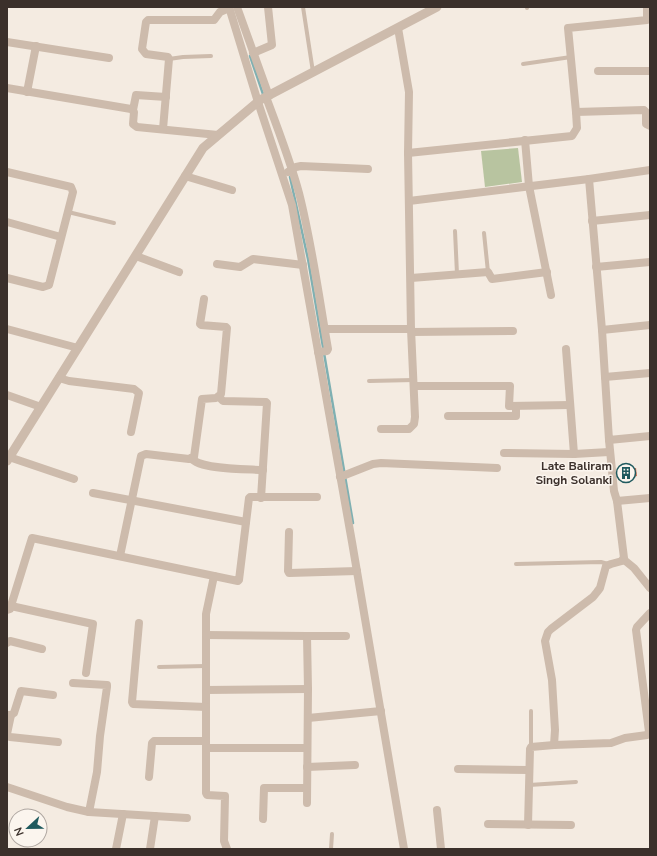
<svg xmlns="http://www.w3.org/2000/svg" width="657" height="856" font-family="'Nunito Sans',sans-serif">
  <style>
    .green { fill: #b8c4a0 }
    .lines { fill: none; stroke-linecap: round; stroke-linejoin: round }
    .stream { stroke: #7fb0b2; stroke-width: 2.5 }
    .building { fill: #c8694b }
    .service { stroke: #cdbbac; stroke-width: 4 }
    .minor { stroke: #cdbbac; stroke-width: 8 }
    .tertiary { stroke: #cdbbac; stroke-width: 9 }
    .labels { text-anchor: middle; stroke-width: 3; stroke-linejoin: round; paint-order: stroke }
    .poi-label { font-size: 12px; font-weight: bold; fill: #3b302b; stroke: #fbf5ee; text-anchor: end }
  </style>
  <rect width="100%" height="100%" fill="#f4ebe1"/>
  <polygon class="green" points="518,148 522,182 485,187 481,151"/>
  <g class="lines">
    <g class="stream">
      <polyline points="250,56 264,97"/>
      <polyline points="290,177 308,259 353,523"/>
    </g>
  </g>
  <polygon class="building" points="636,468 637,476 618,480 618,471"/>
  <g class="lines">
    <g class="service">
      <polyline points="303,7 313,72"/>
      <polyline points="527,7 527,8"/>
      <polyline points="169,59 183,57 211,56"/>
      <polyline points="523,64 571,57"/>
      <polyline points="68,212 114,223"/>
      <polyline points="455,231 457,274"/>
      <polyline points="484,233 488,272"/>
      <polyline points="369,381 414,380"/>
      <polyline points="516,564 601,562 608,564"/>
      <polyline points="159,667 206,666"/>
      <polyline points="531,711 531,747"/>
      <polyline points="529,785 576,782"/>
      <polyline points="331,849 332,834"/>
    </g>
    <g class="minor">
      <polyline points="229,7 258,102 292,205 352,542 404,849"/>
      <polyline points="237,7 269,96"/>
      <polyline points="7,42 109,58"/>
      <polyline points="253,53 272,45 268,7"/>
      <polyline points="598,71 650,71"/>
      <polyline points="7,88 131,109 134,112 133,124 137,127 218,135"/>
      <polyline points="27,92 36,46"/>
      <path d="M266 97C278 129 290 160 299 193 312 244 319 297 328 349L327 351 318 352"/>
      <polyline points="133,110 136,95 166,97"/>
      <polyline points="576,112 644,110 646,112 646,124 650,126"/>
      <polyline points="163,129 169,59 168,57 146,54 142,49 146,22 148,20 214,20 220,12 229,8"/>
      <polyline points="525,140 529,186 551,295"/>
      <polyline points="408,153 572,136 577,128 576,112 568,28 647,20 647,7"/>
      <polyline points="7,172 71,187 73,192 49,285 43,287 7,278"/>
      <polyline points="288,172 296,167 301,166 368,169"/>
      <polyline points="185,176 232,190"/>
      <polyline points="589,179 602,330 609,440 650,436"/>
      <polyline points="409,201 589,179 650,170"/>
      <polyline points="592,221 650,215"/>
      <polyline points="7,222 61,237"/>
      <polyline points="136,256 179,272"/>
      <polyline points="217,264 240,267 253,259 303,265"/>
      <polyline points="596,267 650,262"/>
      <polyline points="411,278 488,272 492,279 547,272"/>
      <polyline points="7,329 78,348"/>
      <polyline points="325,329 411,329"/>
      <polyline points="602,330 650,325"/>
      <polyline points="412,332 513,331"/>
      <polyline points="566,349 574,454"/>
      <polyline points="605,377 650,373"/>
      <polyline points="59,378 69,381 134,389 139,393 131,432"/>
      <polyline points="414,386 510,386 509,406 570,405"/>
      <polyline points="7,395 41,407"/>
      <polyline points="219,397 223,401 266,402 267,403 261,498"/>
      <polyline points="448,416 516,416 516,407"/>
      <polyline points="381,429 409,429 414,424 415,417 411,329 408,153 409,92 398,28"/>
      <polyline points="504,453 574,454 609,452"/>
      <polyline points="9,457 74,479"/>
      <path d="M191 458C200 470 247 469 263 470"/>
      <polyline points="340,477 373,464 381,463 497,468"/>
      <polyline points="93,493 246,522"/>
      <polyline points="617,501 650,498"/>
      <polyline points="289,532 288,571 289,573 357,571"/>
      <polyline points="120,556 141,456 146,454 189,459 194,457 202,399 216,398 221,394 227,328 226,327 201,325 200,324 204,299"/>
      <polyline points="623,559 634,568 650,588"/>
      <polyline points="214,576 206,614 206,793 207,795 225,796 224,841 227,849"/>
      <polyline points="11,606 93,624 86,673"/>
      <polyline points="7,610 10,609 32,538 238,581 239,580 249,498 250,497 317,497"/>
      <polyline points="139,623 132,702 133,704 206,707"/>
      <polyline points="206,635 307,636 308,689 307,803"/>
      <polyline points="307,636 346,636"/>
      <polyline points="7,643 10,641 42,649"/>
      <polyline points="73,683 107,685 107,687 100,736 97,772 89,812"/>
      <polyline points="206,690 308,689"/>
      <polyline points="7,715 11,715 14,713 21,691 53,695"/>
      <polyline points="308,718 381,711"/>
      <polyline points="7,734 11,715"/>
      <polyline points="7,735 10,737 58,742"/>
      <polyline points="554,745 555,730 552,680 545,641 548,632 551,629 593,597 597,592 600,588 606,566 611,564 622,561 624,558 617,501 614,491 609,440"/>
      <polyline points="206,748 307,748"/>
      <polyline points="307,767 355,765"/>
      <polyline points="458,769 528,770"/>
      <polyline points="149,777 152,743 154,741 206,741"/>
      <polyline points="7,787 67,807 89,812 187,818"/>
      <polyline points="437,810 441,849"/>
      <polyline points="263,819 264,788 307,788"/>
      <polyline points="488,824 571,825"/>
      <polyline points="528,825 530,749 531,747 554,745 611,743 625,738 647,735 649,732 636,630 637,627 650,613"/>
      <polyline points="116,849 123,814"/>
      <polyline points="150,849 155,816"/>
    </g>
    <polyline class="tertiary" points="7,461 203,148 260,100 437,7"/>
  </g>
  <defs>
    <g id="building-ring" transform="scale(1)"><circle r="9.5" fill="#fbf5ee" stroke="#1f5a5e" stroke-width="1.5"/><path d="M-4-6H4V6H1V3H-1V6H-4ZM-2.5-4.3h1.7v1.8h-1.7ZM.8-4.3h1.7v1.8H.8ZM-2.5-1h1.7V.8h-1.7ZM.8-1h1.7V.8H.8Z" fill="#1f5a5e"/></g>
  </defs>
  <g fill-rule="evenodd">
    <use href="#building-ring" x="626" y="473"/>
  </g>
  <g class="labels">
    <g class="poi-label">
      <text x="612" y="470">Late Baliram<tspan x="612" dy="14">Singh Solanki</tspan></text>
    </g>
  </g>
  <rect width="657" height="856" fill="none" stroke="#3b302b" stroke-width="16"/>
  <g transform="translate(28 828) rotate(248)"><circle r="19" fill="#fbf5ee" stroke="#aea6a0"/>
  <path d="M0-3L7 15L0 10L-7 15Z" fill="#1f5a5e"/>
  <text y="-6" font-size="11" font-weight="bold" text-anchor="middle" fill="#3b302b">N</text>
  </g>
</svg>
